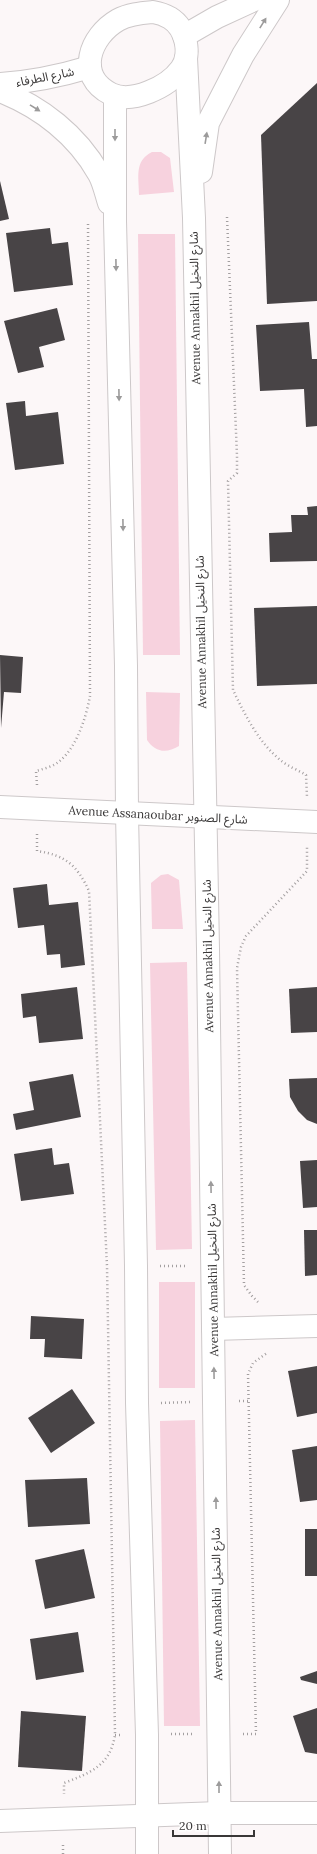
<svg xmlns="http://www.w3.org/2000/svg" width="317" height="1854" font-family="Lora,'Noto Sans Arabic',serif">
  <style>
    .green { fill: #f7d2de }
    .building { fill: #484446 }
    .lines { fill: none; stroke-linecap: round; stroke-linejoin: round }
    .street-casing { stroke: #cdc8c9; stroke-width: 24 }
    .secondary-casing { stroke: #cdc8c9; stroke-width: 24 }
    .primary-casing { stroke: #cdc8c9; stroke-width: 24 }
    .path { stroke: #a39fa0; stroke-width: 2.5; stroke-dasharray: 1 3; stroke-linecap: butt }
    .street { stroke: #fff; stroke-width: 22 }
    .secondary { stroke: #fff; stroke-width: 22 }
    .primary { stroke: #fff; stroke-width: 22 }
    .oneway { fill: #9c9b9b }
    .labels { text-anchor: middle; stroke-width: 4; stroke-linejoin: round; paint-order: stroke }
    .street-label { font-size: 12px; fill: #393737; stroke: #fff }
  </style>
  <rect width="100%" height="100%" fill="#fcf7f8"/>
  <g class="green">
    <path d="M152 152H161L170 158 174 192 139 195C139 177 134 161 152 152Z"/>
    <polygon points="138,234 175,234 180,655 143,655"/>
    <path d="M146 692 180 693 179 746C166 754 155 752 147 740Z"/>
    <polygon points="168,874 179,880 183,929 152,929 151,883 161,875"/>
    <polygon points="187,962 192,1249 156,1250 150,963"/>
    <rect x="159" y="1282" width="36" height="106"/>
    <polygon points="195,1420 200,1726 164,1726 160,1421"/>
  </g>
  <g class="building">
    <polygon points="317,83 317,301 267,304 261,135"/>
    <polygon points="0,181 9,219 0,221"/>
    <polygon points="50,228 52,244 68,242 73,285 14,292 6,233"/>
    <polygon points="57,308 65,340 39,347 44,367 18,373 4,321"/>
    <polygon points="309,322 312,359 317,359 317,426 306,427 304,389 260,391 256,325"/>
    <polygon points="25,401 26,416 58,412 64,464 15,470 6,403"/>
    <polygon points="317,506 317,561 270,562 269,533 292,532 291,515 308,515 307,507"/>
    <polygon points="317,606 317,684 257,686 254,608"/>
    <polygon points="0,655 23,657 21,693 4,692 1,728"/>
    <polygon points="47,884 49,905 78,902 85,965 61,968 60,954 47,955 44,925 18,928 13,888"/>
    <polygon points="77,987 83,1039 39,1043 36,1016 23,1018 21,994"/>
    <polygon points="317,987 317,1032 291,1033 289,989"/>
    <polygon points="73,1074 81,1117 16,1130 13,1114 34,1110 29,1082"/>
    <polygon points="317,1078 317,1124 307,1120 298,1111 290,1097 289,1079"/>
    <polygon points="52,1148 54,1165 69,1163 74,1194 21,1201 14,1154"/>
    <polygon points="317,1160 317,1207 303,1208 300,1161"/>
    <polygon points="304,1230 317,1230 317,1275 305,1276"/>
    <polygon points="31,1316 84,1319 82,1359 44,1357 45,1339 30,1339"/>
    <polygon points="317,1366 317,1413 297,1417 288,1371"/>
    <polygon points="72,1389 95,1423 51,1453 28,1418"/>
    <polygon points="317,1446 317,1500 300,1502 292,1450"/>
    <polygon points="87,1478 90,1524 28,1527 25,1480"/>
    <rect x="305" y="1529" width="12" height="47"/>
    <polygon points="84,1549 95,1598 45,1609 35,1560"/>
    <polygon points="78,1632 84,1672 36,1680 30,1639"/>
    <polygon points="317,1671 317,1684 301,1680 300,1677"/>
    <polygon points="317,1708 317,1754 305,1752 293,1716"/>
    <polygon points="21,1711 86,1716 82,1771 18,1767"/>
  </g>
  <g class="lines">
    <g class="street-casing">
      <polyline id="street" points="213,1329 317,1326"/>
    </g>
    <g class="secondary-casing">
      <g id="secondary">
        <polyline points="184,36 217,17 254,0"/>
        <path d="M0 84C32 82 60 76 90 67"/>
        <polyline points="0,807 317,822"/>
        <polyline points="0,1821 219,1813 317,1813"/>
      </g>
    </g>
    <g class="primary-casing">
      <g id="primary">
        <path d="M153 12C159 13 165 15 170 18 186 28 192 54 181 69 168 87 132 104 111 94 75 76 90 36 118 20 129 14 142 13 153 12Z"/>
        <polyline points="186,58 194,218 208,949 220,1854"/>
        <path d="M0 91C41 107 77 135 99 174 104 183 106 194 109 203"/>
        <polyline points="115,96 115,221 126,666 127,813 136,1266 137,1403 147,1735 147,1854"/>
        <polyline points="201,172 208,123 243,55 278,0"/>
      </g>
    </g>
    <g class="path">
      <path d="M227 217 237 456V473L228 481 233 690C245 715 258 741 279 759 287 766 298 770 306 775L307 797"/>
      <path d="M37 785 36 771C43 769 51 767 57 763 76 750 86 718 90 696L88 222"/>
      <path d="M37 834V851C65 855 77 865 89 891L107 1266 115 1735C110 1766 90 1773 64 1783V1794"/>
      <polyline points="160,1266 187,1266"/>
      <polyline points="258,1302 252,1296 244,1285 237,968 241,947 246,936 307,871 307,846"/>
      <polyline points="239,1401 248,1401"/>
      <polyline points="161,1403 190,1402"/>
      <polyline points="171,1734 194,1734"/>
      <polyline points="243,1734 256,1734 248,1374 253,1363 267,1353"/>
      <polyline points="115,1735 122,1735"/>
      <polyline points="63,1854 63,1843"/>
    </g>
    <use href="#street" class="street"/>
    <use href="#secondary" class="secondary"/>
    <use href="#primary" class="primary"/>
  </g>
  <defs><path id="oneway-solid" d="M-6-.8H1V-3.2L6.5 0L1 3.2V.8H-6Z"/></defs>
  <g class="oneway">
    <use href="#oneway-solid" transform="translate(263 23) rotate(-58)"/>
    <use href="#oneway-solid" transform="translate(35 108) rotate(32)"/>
    <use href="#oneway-solid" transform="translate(115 135) rotate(90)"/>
    <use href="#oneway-solid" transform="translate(206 138) rotate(-81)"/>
    <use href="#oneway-solid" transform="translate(116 265) rotate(89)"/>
    <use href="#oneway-solid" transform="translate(119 395) rotate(89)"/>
    <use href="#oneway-solid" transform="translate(123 525) rotate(89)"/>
    <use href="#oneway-solid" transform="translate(211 1187) rotate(-91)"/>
    <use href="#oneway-solid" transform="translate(214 1373) rotate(-91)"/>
    <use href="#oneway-solid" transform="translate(216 1503) rotate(-91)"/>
    <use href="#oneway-solid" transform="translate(219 1787) rotate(-90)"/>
  </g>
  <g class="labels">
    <g class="street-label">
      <text transform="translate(45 77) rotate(-11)" y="4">شارع الطرفاء</text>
      <text transform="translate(195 308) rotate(-91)" y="4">Avenue Annakhil شارع النخيل</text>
      <text transform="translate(201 632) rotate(-91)" y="4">Avenue Annakhil شارع النخيل</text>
      <text transform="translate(158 815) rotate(3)" y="4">Avenue Assanaoubar شارع الصنوبر</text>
      <text transform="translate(208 956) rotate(-91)" y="4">Avenue Annakhil شارع النخيل</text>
      <text transform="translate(213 1280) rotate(-91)" y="4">Avenue Annakhil شارع النخيل</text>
      <text transform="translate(217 1604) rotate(-91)" y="4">Avenue Annakhil شارع النخيل</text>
    </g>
  </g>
  <path d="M173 1830v6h81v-6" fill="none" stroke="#393737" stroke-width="2"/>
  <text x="179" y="1830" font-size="12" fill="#393737" stroke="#ffffff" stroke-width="3" paint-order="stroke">20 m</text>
</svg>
